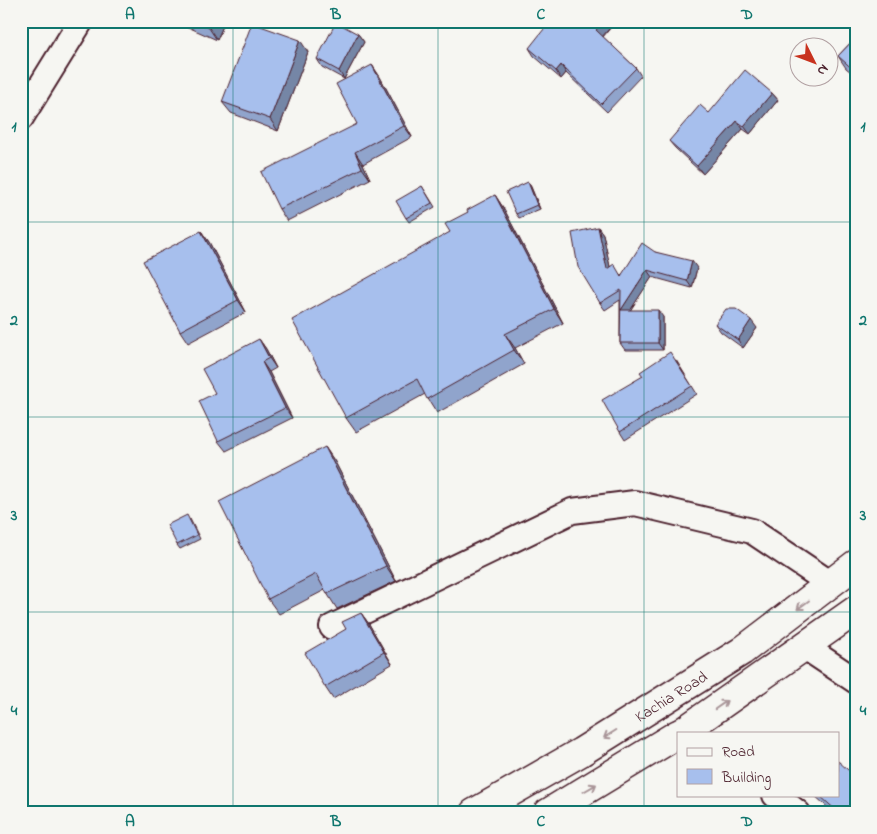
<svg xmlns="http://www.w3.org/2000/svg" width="877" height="834" font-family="'Indie Flower',sans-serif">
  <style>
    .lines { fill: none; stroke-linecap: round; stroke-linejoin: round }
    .street-casing { stroke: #4a1f2b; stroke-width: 28 }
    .highway-casing { stroke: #4a1f2b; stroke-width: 31 }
    .street { stroke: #f6f6f2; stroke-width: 24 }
    .highway { stroke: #f6f6f2; stroke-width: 28 }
    .wall { fill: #90a4cc; stroke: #4a1f2b }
    .shaded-wall { fill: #7586a6; stroke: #4a1f2b }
    .building { fill: #a7bfed; stroke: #4a1f2b }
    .oneway { stroke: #a99598 }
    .grid { fill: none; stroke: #0f766e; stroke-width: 1; stroke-opacity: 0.55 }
    .labels { text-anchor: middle; stroke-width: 5; stroke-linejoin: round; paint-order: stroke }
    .street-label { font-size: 16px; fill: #4a1f2b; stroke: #f6f6f2 }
    .neatline { fill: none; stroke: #0f766e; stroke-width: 2 }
    .grid-label { font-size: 16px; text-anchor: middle; font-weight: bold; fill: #0f766e }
  </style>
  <rect width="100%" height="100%" fill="#f6f6f2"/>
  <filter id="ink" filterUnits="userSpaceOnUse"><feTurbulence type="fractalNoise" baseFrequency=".02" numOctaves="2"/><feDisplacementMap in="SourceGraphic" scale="10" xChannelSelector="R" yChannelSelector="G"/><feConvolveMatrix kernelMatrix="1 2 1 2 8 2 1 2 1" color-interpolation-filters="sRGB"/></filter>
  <g filter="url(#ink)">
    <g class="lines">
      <g class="street-casing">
        <g id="street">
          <polyline points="21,118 81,21"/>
          <polyline points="332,627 572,511 635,503 752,531 831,584"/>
          <polyline points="805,647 856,681"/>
          <polyline points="775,795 798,813"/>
        </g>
      </g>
      <g class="highway-casing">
        <g id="highway">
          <polyline points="681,733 856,610"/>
          <path id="s1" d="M474 813 581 752 742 651 856 564"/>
          <polyline points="548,813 678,734"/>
        </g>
      </g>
      <use href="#street" class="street"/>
      <use href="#highway" class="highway"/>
    </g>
    <g class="wall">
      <polygon points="178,21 225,21 217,40 179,23"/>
      <polygon points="561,21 616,21 603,37 636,68 641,76 607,112 566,73 561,79 534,56 529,48 554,29"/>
      <polygon points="358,34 364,42 344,79 322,67 317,59"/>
      <polygon points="856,37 856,76 846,68 838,56"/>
      <polygon points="308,52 278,131 231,113 222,102"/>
      <polygon points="372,65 380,77 412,137 363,164 370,179 287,221 279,209 357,124"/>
      <polygon points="772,93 778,100 750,134 743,129 703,174 675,148 669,141 709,113"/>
      <polygon points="528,182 531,187 540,209 519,218 516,214"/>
      <polygon points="422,186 435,207 409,222 406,218"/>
      <polygon points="495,195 504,209 563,323 515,348 524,364 437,413 425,394 356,432 346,418 450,232 468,212"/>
      <polygon points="598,227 603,234 610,267 621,275 655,252 697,268 692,288 652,277 630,310 663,317 663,350 625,350 620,343 620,300 605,310 600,303"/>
      <polygon points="201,231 209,242 246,312 188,343 180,331"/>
      <polygon points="715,324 757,328 743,348 721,332"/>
      <polygon points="259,339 266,349 276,368 269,372 292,418 226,451 218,441 215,393"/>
      <polygon points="676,360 697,394 625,440 620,432 643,376"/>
      <polygon points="325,447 335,462 396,581 337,609 325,590 279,614 268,599"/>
      <polygon points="190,519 200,539 180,549 177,545"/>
      <polygon points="361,613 369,624 392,664 333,699 325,687 346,629"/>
      <polygon points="814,795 838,795 856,813 834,813"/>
    </g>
    <g class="shaded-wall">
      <polygon points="212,21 225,21 217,40 209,28"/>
      <polygon points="604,21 616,21 601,38 596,30"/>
      <polygon points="358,34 364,42 344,79 339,71"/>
      <polygon points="300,40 308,52 278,131 270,119"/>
      <polygon points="372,65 380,77 412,137 404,126"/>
      <polygon points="561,65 566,73 561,79 556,71"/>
      <polygon points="772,93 778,100 750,134 744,126"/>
      <polygon points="737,121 743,129 703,174 697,166"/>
      <polygon points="355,152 363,164 370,179 362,168"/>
      <polygon points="528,182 531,187 540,209 537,205"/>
      <polygon points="495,195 504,209 563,323 554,309"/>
      <polygon points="598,227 603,234 612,276 607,269"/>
      <polygon points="201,231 209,242 246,312 238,300"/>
      <polygon points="692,261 697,268 692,288 687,281"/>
      <polygon points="647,270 652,277 626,317 621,310"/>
      <polygon points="658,310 663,317 663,350 658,343"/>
      <polygon points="751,320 757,328 743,348 738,340"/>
      <polygon points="505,334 515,348 524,364 514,350"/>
      <polygon points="259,339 266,349 276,368 269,358"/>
      <polygon points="262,362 269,372 292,418 285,408"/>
      <polygon points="325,447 335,462 396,581 386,566"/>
      <polygon points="361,613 369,624 392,664 384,652"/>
    </g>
    <g class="building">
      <polygon points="194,21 212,21 209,28"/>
      <polygon points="561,21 604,21 596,30 636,68 601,104 561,65 556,71 529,48 548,24 554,29"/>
      <polygon points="336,22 358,34 339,71 317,59"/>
      <polygon points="252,23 300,40 270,119 222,102"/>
      <polygon points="856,37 856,72 838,56"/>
      <polygon points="372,65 404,126 355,152 362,168 279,209 261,172 357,124 336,84"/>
      <polygon points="745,70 772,93 744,126 737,121 697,166 669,141 700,105 709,113"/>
      <polygon points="528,182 537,205 516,214 506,192"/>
      <polygon points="422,186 432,203 406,218 396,201"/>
      <polygon points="495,195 554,309 505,334 514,350 427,399 417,379 346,418 292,320 450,232 445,224 468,212 467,210"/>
      <polygon points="598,227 607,269 614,264 621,276 642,243 655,252 692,261 687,281 647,270 621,310 658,310 658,343 620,343 621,290 600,303 578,267 572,233"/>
      <polygon points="201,231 238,300 180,331 143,261"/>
      <polygon points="726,309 736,309 751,320 738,340 715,324"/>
      <polygon points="259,339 269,358 262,362 285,408 218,441 199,401 215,393 202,369"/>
      <polygon points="670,352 692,386 620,432 602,400 643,376 640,372"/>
      <polygon points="325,447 386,566 327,594 316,574 268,599 219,502"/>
      <polygon points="187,515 197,535 177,545 167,525"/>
      <polygon points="361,613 384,652 325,687 305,653 346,629 342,622"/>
      <polygon points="838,761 856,777 856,813 839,813 819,795 838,795"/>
    </g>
    <defs><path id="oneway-shaft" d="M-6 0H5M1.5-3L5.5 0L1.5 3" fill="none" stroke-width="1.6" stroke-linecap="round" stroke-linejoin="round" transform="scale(1.25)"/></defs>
    <g class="oneway">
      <use href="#oneway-shaft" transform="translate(803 605) rotate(143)"/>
      <use href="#oneway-shaft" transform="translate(721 705) rotate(-35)"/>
      <use href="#oneway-shaft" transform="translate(610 734) rotate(148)"/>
      <use href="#oneway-shaft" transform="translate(590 788) rotate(-30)"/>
    </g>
  </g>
  <path class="grid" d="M233 21V813M438 21V813M644 21V813M21 222H856M21 417H856M21 612H856"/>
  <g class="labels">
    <g class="street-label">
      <text dy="6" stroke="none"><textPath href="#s1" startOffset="229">Kachia Road</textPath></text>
    </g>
  </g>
  <rect width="877" height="834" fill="none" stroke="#f6f6f2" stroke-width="55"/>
  <rect x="677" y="732" width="162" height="65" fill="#f6f6f2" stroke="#b1a0a2"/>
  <rect x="687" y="748" width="25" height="8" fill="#f6f6f2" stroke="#b1a0a2"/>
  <text x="722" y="756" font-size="15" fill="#4a1f2b">Road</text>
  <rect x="687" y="769" width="25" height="15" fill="#a7bfed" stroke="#b1a0a2"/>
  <text x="722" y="782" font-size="15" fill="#4a1f2b">Building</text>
  <g transform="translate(814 62) rotate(132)"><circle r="24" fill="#f6f6f2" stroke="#b1a0a2"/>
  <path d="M0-4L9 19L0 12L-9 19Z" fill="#c8321e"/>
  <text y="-8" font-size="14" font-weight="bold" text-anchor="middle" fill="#4a1f2b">N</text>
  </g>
  <rect x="28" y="28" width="822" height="778" class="neatline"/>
  <g class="grid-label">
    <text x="130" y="19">A</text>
    <text x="336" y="19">B</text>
    <text x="541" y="19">C</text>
    <text x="747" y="19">D</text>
    <text x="14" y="131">1</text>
    <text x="863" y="131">1</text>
    <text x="14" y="325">2</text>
    <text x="863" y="325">2</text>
    <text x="14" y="520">3</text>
    <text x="863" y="520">3</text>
    <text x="14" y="715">4</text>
    <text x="863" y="715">4</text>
    <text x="130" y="826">A</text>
    <text x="336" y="826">B</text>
    <text x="541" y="826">C</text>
    <text x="747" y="826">D</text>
  </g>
</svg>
